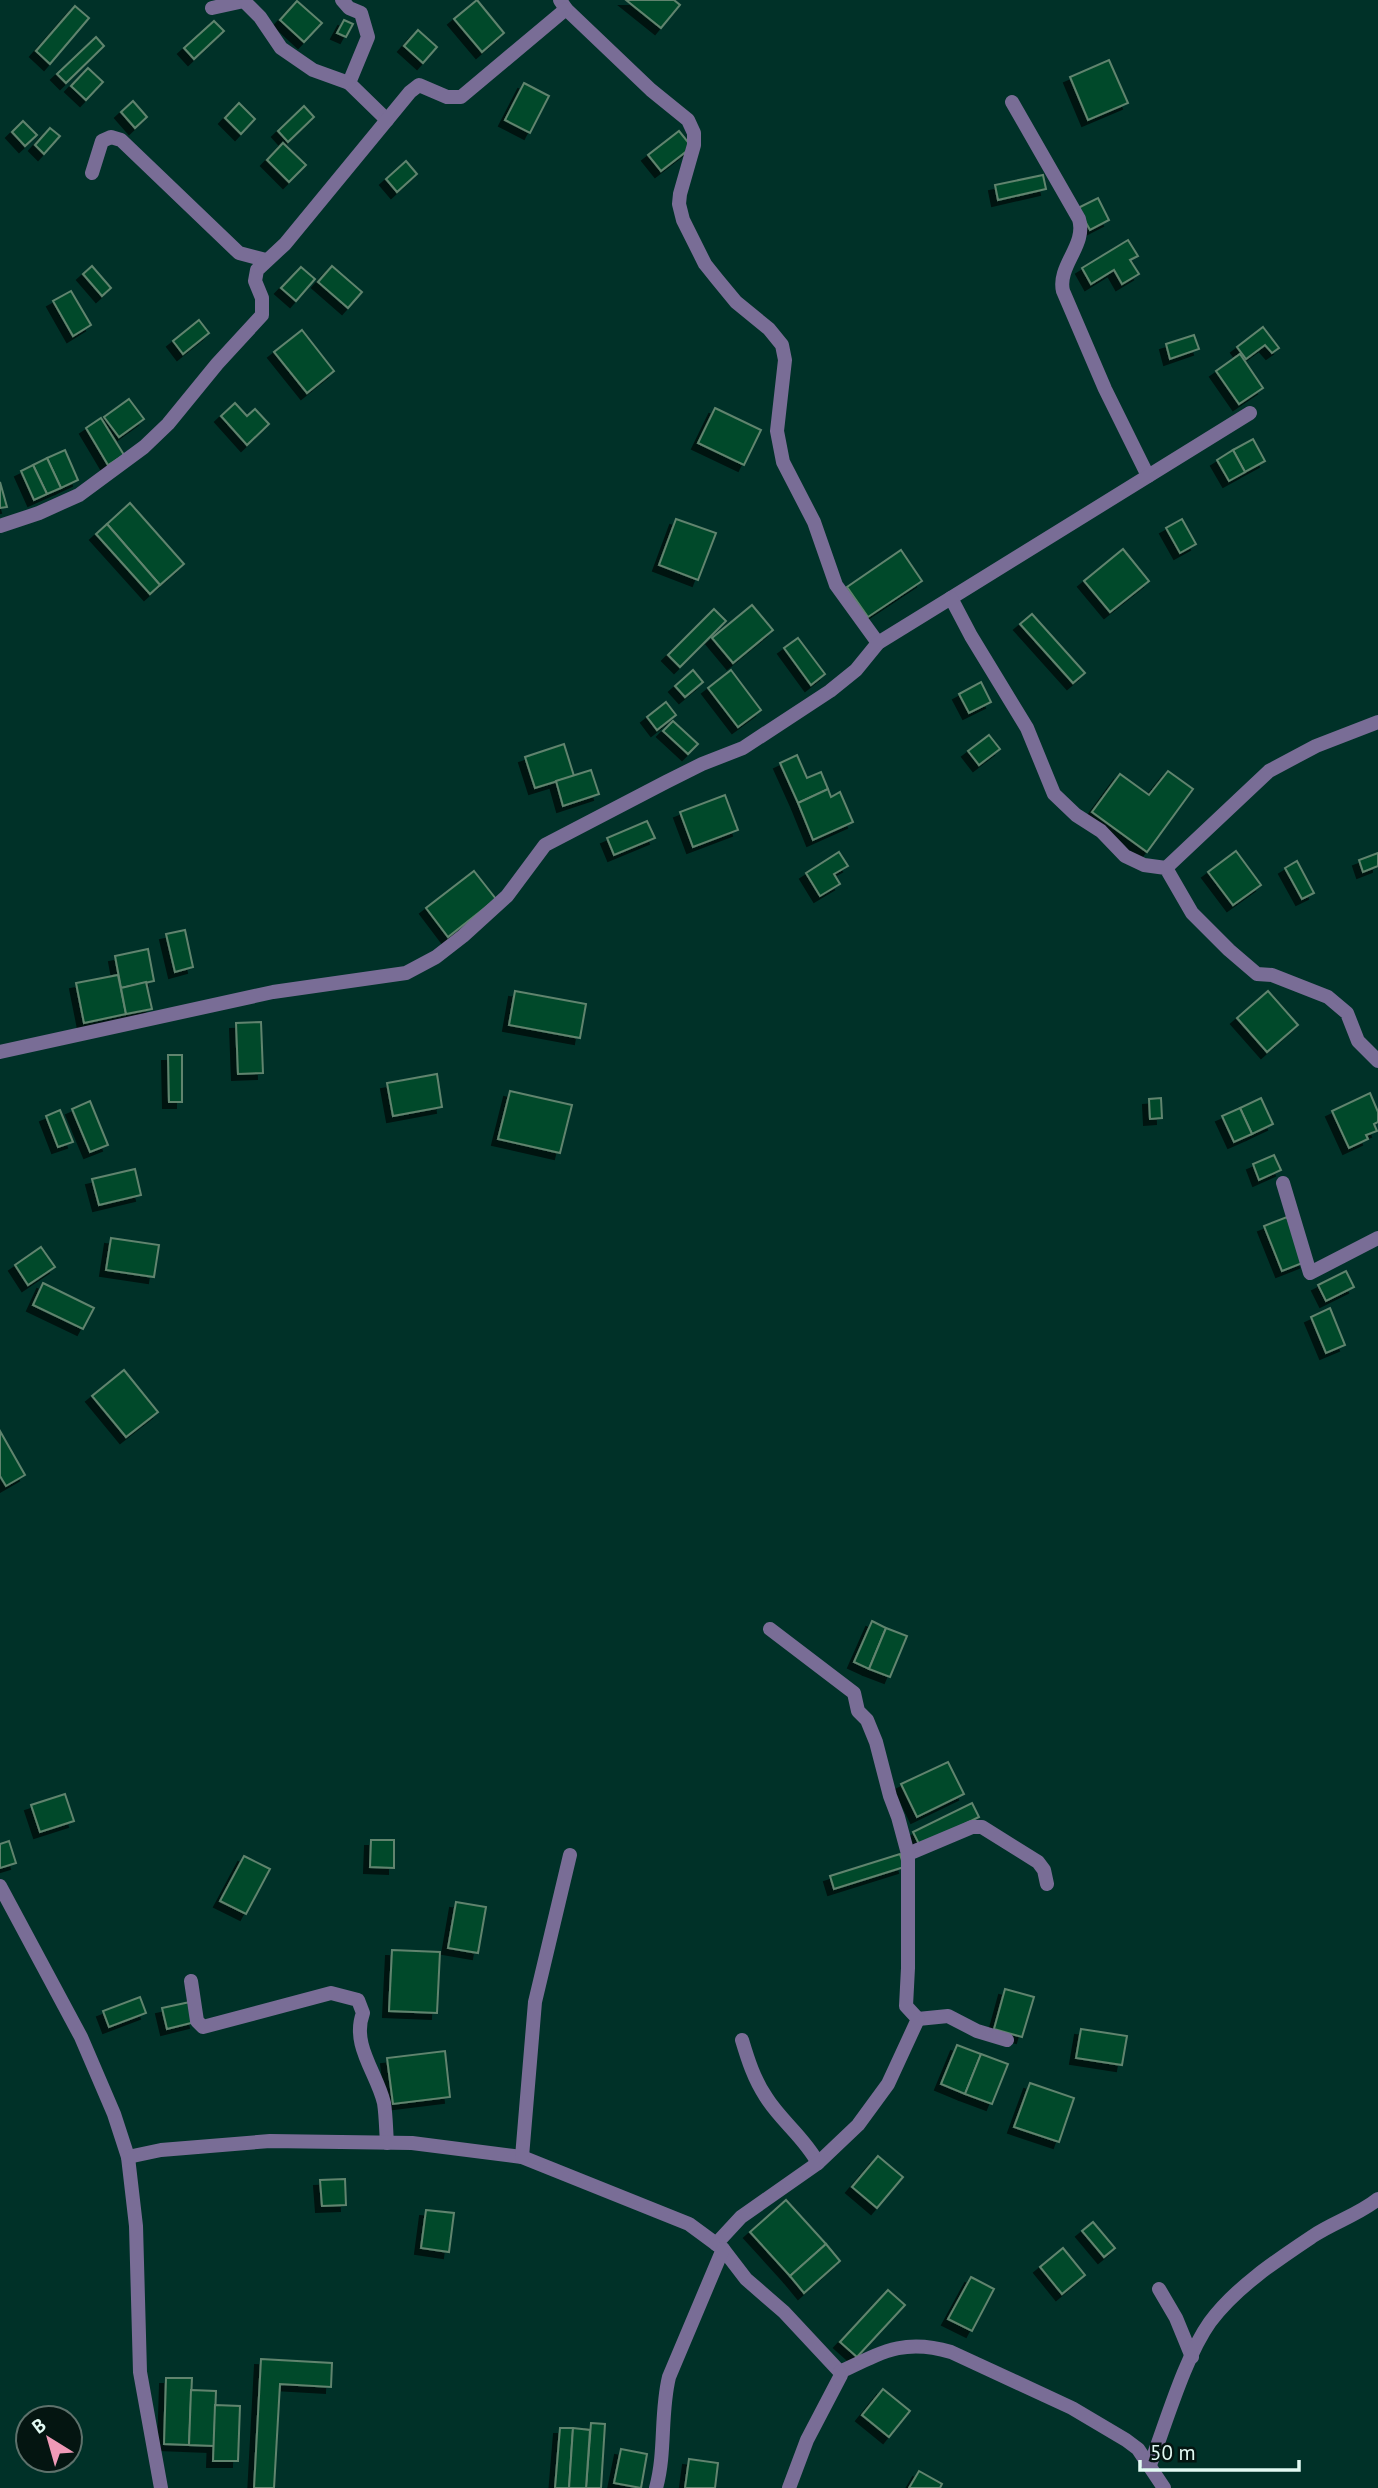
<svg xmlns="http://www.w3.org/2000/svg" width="1378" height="2488" font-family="'PT Sans',sans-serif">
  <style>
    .building { fill: #04482a; stroke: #60846e; stroke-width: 2; filter: url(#shadow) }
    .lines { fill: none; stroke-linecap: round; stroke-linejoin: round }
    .minor { stroke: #796d96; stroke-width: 14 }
  </style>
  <defs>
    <filter id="shadow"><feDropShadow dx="-6" dy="6" stdDeviation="0" flood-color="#0009"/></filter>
  </defs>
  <rect width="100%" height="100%" fill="#003128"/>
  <g class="building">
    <polygon points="477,0 504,33 482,52 454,19"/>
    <polygon points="626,0 674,0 680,5 661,28"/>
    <polygon points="297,1 322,23 304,42 280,20"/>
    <polygon points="75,6 89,18 50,64 36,51"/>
    <polygon points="344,20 353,24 346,37 337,33"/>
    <polygon points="214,21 224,31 194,59 184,48"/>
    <polygon points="418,30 437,47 423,63 404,46"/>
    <polygon points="96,37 104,46 66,83 57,74"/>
    <polygon points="1109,60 1128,103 1088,120 1070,77"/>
    <polygon points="88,68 103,82 86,100 71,86"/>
    <polygon points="524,83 549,96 530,133 505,120"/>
    <polygon points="133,101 147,117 135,128 121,112"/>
    <polygon points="239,103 255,119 241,134 225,118"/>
    <polygon points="304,106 314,117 288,142 278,131"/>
    <polygon points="23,121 37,135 25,146 12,132"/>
    <polygon points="50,128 60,136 44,154 35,145"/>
    <polygon points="679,131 692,147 661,171 648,155"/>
    <polygon points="283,143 306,165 289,182 267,160"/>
    <polygon points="406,161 417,174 397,192 386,179"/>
    <polygon points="1043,175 1046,189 998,200 995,185"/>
    <polygon points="1098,198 1109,220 1090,230 1078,208"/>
    <polygon points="1128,240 1138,256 1130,260 1139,274 1122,284 1114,270 1091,284 1082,268"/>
    <polygon points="92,266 111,288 102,296 83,274"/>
    <polygon points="332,266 362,292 348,308 318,282"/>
    <polygon points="301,267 315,279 296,301 281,288"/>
    <polygon points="71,291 91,325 73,336 53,301"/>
    <polygon points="199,320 209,333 183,354 173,341"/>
    <polygon points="1263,327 1279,348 1272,353 1265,345 1246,359 1237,347"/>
    <polygon points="302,330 334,371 307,393 274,352"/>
    <polygon points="1194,335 1199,349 1170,359 1166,344"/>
    <polygon points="1240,354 1263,388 1239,404 1216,371"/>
    <polygon points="129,399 144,419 119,437 104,417"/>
    <polygon points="235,403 247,416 255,409 269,424 247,445 221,416"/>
    <polygon points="715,408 761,430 744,465 698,443"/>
    <polygon points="101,418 124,455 108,465 86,428"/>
    <polygon points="1253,439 1265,461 1245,472 1233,450"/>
    <polygon points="65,450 78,480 61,488 47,458"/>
    <polygon points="1233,450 1245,472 1229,481 1217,460"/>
    <polygon points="47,458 61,488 47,494 33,465"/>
    <polygon points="33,465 47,494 34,500 21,471"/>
    <polygon points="0,482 7,507 0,508"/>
    <polygon points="130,503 184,564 160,585 107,524"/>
    <polygon points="676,519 716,533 698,580 659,565"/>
    <polygon points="1182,519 1196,544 1180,553 1166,528"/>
    <polygon points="107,524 160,585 150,594 96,534"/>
    <polygon points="1123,549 1149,581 1110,612 1084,581"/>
    <polygon points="901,550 922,581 868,617 847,587"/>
    <polygon points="752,605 773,630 733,663 712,638"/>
    <polygon points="714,609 726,621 680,667 668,655"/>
    <polygon points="1032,614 1085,673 1073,683 1020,624"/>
    <polygon points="798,638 825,674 811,685 784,648"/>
    <polygon points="693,670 703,682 685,697 675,686"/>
    <polygon points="731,670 761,710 738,727 708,688"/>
    <polygon points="981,682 991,702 969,713 959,694"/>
    <polygon points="666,702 676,715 657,730 647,717"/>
    <polygon points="673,721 698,744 688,754 663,731"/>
    <polygon points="989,735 1000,749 979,765 968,751"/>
    <polygon points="564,744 574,776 535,788 525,757"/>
    <polygon points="797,755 807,778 821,772 828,789 798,803 780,763"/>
    <polygon points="591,770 599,794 563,806 556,781"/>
    <polygon points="1168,771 1193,789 1147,852 1092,812 1120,774 1149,795"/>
    <polygon points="828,789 831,797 840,792 853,822 813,840 798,803"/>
    <polygon points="725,795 738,830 693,847 680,812"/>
    <polygon points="647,821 655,838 614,855 607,838"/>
    <polygon points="1236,851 1261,885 1233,905 1208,872"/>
    <polygon points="839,852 848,866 834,874 840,884 820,896 806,873"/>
    <polygon points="1378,853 1378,866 1363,872 1359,860"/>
    <polygon points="1297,861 1314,893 1302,899 1285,868"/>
    <polygon points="474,871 496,899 448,937 426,908"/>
    <polygon points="185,930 193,967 175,972 166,934"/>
    <polygon points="148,949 154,981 121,988 115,956"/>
    <polygon points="118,975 126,1014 84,1023 76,983"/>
    <polygon points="146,982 152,1009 126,1014 121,988"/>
    <polygon points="515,991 586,1004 580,1038 509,1025"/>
    <polygon points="1268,991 1298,1025 1267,1052 1237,1018"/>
    <polygon points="261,1022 263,1073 238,1074 236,1023"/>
    <polygon points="168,1055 182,1055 182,1102 169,1102"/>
    <polygon points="437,1074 442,1107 393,1116 387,1083"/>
    <polygon points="510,1091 572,1105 560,1153 498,1139"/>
    <polygon points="1370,1093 1378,1112 1378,1122 1374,1124 1377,1131 1366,1135 1368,1139 1349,1148 1332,1111"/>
    <polygon points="1161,1098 1162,1118 1150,1119 1149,1099"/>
    <polygon points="1261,1098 1273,1124 1252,1134 1240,1108"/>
    <polygon points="90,1101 108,1145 90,1152 72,1109"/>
    <polygon points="1240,1108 1252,1134 1234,1142 1222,1116"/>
    <polygon points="60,1110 73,1142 58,1147 46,1116"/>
    <polygon points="1274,1155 1281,1170 1259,1180 1253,1164"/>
    <polygon points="135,1169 141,1195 99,1205 92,1179"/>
    <polygon points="1287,1217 1305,1262 1282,1271 1264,1226"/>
    <polygon points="111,1238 159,1245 154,1277 106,1270"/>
    <polygon points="41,1247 55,1267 28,1285 15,1265"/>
    <polygon points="1346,1271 1354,1287 1326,1301 1318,1285"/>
    <polygon points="43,1283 94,1308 83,1329 33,1305"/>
    <polygon points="1330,1308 1345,1345 1326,1353 1311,1317"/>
    <polygon points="124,1370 158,1412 126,1437 92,1396"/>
    <polygon points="0,1431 25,1475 6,1486 0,1476"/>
    <polygon points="872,1621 886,1628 869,1669 854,1662"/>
    <polygon points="886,1628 907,1636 890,1677 869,1669"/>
    <polygon points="948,1762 964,1794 917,1817 901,1784"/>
    <polygon points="65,1794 74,1821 40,1832 31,1805"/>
    <polygon points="972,1803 979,1817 920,1846 913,1832"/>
    <polygon points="371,1840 394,1840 394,1868 370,1867"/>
    <polygon points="9,1841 16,1863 0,1868 0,1844"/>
    <polygon points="900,1854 904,1867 834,1889 830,1876"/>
    <polygon points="244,1856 270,1869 246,1914 220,1901"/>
    <polygon points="456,1902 486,1907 478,1953 448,1948"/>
    <polygon points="392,1950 440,1952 437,2013 389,2011"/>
    <polygon points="1005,1989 1034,1997 1022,2037 994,2029"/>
    <polygon points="140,1997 146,2013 109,2027 103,2011"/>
    <polygon points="190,2002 195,2022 167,2029 162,2008"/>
    <polygon points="1081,2029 1127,2036 1122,2065 1076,2058"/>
    <polygon points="957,2045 981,2054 965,2094 941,2084"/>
    <polygon points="445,2051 450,2097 393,2104 387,2058"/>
    <polygon points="981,2054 1008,2064 992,2104 965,2094"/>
    <polygon points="1030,2083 1074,2098 1059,2142 1014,2127"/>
    <polygon points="878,2156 903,2177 877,2208 852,2187"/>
    <polygon points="345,2179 346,2205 322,2206 320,2180"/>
    <polygon points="786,2200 826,2244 790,2276 750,2232"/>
    <polygon points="426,2210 454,2213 449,2252 421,2248"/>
    <polygon points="1093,2222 1115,2248 1104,2257 1082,2231"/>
    <polygon points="826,2244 840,2261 804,2293 790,2276"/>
    <polygon points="1063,2248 1085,2275 1062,2294 1040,2267"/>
    <polygon points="971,2277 994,2289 972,2331 948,2319"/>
    <polygon points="888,2290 905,2305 857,2357 840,2342"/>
    <polygon points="261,2359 332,2363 331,2387 280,2384 274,2488 254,2488"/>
    <polygon points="166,2378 192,2378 189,2445 164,2444"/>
    <polygon points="883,2389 910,2411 889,2437 862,2415"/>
    <polygon points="191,2390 216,2391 214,2446 189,2445"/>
    <polygon points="215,2405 240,2406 238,2461 213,2461"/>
    <polygon points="591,2423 605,2424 601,2488 586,2488"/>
    <polygon points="560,2428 573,2428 569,2488 555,2488"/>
    <polygon points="573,2428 590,2430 586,2488 569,2488"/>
    <polygon points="621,2449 647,2454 641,2488 614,2483"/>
    <polygon points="689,2459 718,2463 715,2488 685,2488"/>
    <polygon points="919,2471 942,2484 940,2488 909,2488"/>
  </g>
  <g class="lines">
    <g class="minor">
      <polyline points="342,0 349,8 361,13 368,37 349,83 387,120"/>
      <polyline points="560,0 566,9 651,90 688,120 694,133 694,145 680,194 679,204 683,220 705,264 717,279 736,302 769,329 782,345 785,360 777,431 783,462 814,522 836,585 878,643"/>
      <polyline points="212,8 244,1 260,17 281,48 313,70 349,83"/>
      <path d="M1012 102 1079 219C1087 245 1057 266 1063 291L1105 389 1148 476"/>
      <polyline points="92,173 102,141 111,137 121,140 239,253 266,260"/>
      <polyline points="0,526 39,513 79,495 144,447 168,424 217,364 262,315 262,298 255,281 257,270 285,244 410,92 419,85 447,97 461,97 566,9"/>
      <polyline points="951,598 1250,413"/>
      <polyline points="1166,868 1269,771 1316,746 1378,722"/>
      <polyline points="0,1052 273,992 406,973 436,957 463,936 507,896 545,845 666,782 702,764 743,748 830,691 856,670 878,643 951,598 971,636 1027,728 1054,794 1076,815 1101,831 1125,856 1144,865 1166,868 1192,913 1229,950 1257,974 1272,975 1328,997 1347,1013 1358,1041 1378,1061"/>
      <polyline points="1283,1183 1310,1273 1378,1238"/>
      <polyline points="908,1854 972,1827 982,1827 1038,1862 1044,1870 1047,1884"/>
      <polyline points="0,1886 81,2037 114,2114 128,2157 136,2226 140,2372 161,2488"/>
      <path d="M191 1981 197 2021 203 2027 331 1993 358 2000 363 2013C351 2045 377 2073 384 2103 386 2116 386 2130 387 2143"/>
      <polyline points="918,2019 948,2016 977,2031 1007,2040"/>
      <path d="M742 2040C748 2060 754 2079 766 2097 781 2121 804 2137 818 2163"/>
      <polyline points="128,2157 161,2150 270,2141 412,2143 522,2157 689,2224 723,2249 746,2279 784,2312 840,2372"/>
      <polyline points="522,2157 535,2002 570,1855"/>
      <polyline points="716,2244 741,2217 818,2163 858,2125 888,2084 918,2019 906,2006 908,1968 908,1854 898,1817 890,1796 876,1742 867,1720 858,1711 854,1693 770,1629"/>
      <polyline points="1159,2289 1176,2318 1192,2357"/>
      <path d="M840 2372C882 2352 904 2338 951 2352L1072 2408 1126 2440 1138 2449 1164 2488"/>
      <path d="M1150 2465C1166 2423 1185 2357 1210 2322 1236 2287 1277 2260 1313 2236 1334 2222 1358 2215 1378 2199"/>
      <path d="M656 2488C666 2452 660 2414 669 2377L723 2249"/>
      <polyline points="789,2488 807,2440 841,2375 840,2372"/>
    </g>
  </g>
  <g transform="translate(49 2439) rotate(323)"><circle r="33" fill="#041511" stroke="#5d716b" stroke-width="2"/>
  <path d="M0-5L12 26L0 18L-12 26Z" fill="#ef9ab7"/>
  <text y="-10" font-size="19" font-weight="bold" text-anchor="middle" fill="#e2faf3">B</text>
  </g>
  <path d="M1140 2460v10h159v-10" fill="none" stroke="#e2faf3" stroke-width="3.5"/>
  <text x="1150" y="2460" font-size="21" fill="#e2faf3" stroke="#041511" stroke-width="5" paint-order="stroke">50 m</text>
</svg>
